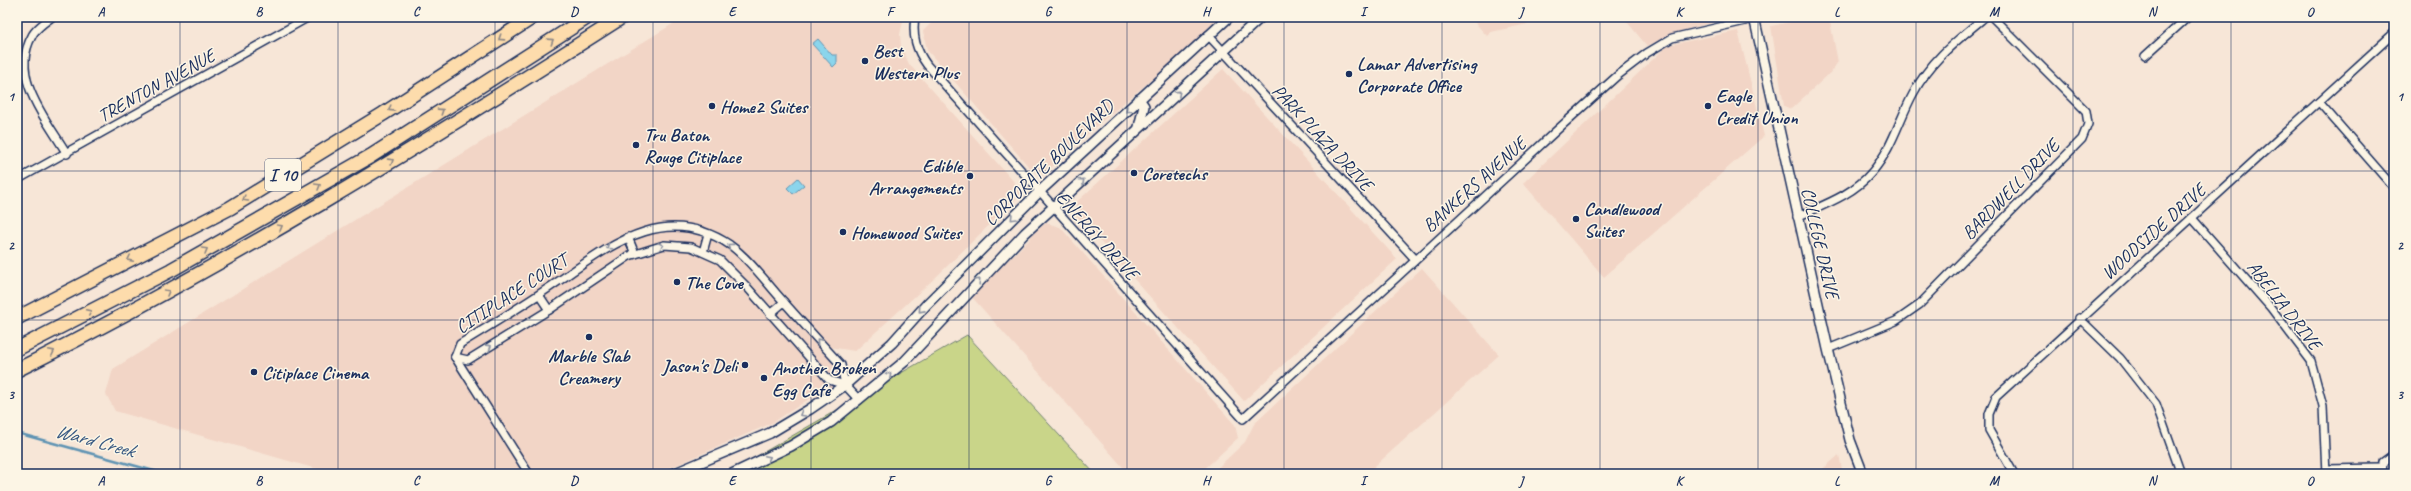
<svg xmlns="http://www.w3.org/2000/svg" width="2411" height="491" font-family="Caveat,sans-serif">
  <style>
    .built { fill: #f2d5c6 }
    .green { fill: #c9d589; stroke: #728274 }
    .water { fill: #8bd5ec; stroke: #5e93b3 }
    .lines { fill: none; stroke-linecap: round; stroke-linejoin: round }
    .stream { stroke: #5e93b3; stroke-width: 2.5 }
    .minor-casing { stroke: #1b2f5e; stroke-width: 10 }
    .tertiary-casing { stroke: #1b2f5e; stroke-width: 12 }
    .motorway-casing { stroke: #1b2f5e; stroke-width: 16 }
    .minor { stroke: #fcf5e5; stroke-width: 7 }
    .tertiary { stroke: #fcf5e5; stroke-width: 9 }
    .motorway { stroke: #fddcac; stroke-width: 13 }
    .oneway { stroke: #8c8685 }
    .oneway2 { stroke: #8c92a2 }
    .grid { fill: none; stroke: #1b2f5e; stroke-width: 1; stroke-opacity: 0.55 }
    .poi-dot { fill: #1b2f5e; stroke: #fcf5e5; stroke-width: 1.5 }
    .labels { text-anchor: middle; stroke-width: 3; stroke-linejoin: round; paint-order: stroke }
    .shield { fill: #fcf5e5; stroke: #5e6a86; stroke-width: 1 }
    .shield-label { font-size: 18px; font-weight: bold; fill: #1b2f5e }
    .poi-label { font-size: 19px; font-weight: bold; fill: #1b2f5e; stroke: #fcf5e5; text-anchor: start }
    .street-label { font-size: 19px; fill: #1b2f5e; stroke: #fcf5e5 }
    .water-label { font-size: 20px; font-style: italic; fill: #375882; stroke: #fcf5e5 }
    .neatline { fill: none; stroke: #1b2f5e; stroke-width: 1.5 }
    .grid-label { font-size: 13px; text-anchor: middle; font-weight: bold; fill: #1b2f5e }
  </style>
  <rect width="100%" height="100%" fill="#f7e6d7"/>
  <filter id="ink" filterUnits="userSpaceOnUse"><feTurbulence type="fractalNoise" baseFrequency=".025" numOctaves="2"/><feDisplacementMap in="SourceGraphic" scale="8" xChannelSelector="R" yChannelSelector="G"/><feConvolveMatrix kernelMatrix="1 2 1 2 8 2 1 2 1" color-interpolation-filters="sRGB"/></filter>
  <g filter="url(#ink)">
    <g class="built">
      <polygon points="684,17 904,17 900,34 901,47 909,64 1023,192 935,278 855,351 823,346 849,374 823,396 809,399 772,423 656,474 334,474 115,411 106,394 113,369"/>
      <polygon points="937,17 1226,17 1100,123 1042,176 1029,167 927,50 923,31"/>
      <polygon points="1470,17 1559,17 1491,32 1487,36"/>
      <polygon points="1623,17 1732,17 1673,33 1647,46"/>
      <polygon points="1815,17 1829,17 1838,62 1829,74 1791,109 1784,106 1771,26"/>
      <polygon points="1738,31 1764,136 1604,277 1523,183 1668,45"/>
      <polygon points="1223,69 1397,259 1244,401 1070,208"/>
      <polygon points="1046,223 1060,227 1235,425 1238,438 1199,474 1129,474 971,296 1029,240 1034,233"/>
      <polygon points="1422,268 1499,355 1366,474 1211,474 1245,442 1254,424"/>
      <polygon points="1839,455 1843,474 1817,474"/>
    </g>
    <polygon class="green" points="967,335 1095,474 726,474"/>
    <g class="water">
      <polygon points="818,39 832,55 837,55 837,63 833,67 812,44"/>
      <polygon points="798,178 804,185 793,194 787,188"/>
    </g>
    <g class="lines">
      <polyline class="stream" points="17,433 165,474"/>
      <g class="minor-casing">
        <g id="minor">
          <path d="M52 17C45 22 35 29 32 36 9 77 47 120 67 154"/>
          <path d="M915 17C912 36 916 50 927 65L1243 419 1557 130 1617 76 1647 53 1672 38 1754 19"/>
          <polyline points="1208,35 1415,259"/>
          <polyline points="2145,56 2188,17"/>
          <polyline points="2319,102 2394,188"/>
          <polyline points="17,180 309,17"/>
          <path d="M1797 217C1823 205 1853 195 1872 172 1892 149 1899 120 1913 94 1930 61 1957 40 1985 17"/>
          <polyline points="2192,218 2271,308 2311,361 2323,406 2326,474"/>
          <polyline points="628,237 635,254"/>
          <polyline points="703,252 708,234"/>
          <polyline points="539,295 549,310"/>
          <polyline points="770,314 784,302"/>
          <polyline points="2079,318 2120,358 2156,404 2181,474"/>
          <polyline points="1828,349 1896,321 1919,305 2082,139 2088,124 2086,111 1992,17"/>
          <path d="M455 357 460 344C489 326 519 308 547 289 604 251 661 199 730 245 747 257 762 277 776 293 797 317 819 341 841 365L845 385 859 400"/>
          <polyline points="455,357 468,360 549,310 629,256 664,245 691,247 720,260 747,287 829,380 845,385"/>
          <polyline points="455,357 529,474"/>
          <polyline points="2326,469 2381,468"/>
          <polyline points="2014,474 1989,430 1989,414 1996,397 2394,33"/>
          <polyline points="2382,474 2383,462 2394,454"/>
        </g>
      </g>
      <g class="tertiary-casing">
        <g id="tertiary">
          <polyline points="1754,17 1828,349 1850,440 1863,474"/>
          <polyline points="1139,127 1144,106 1139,99"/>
          <polyline points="673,474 770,433 810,409 845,385 892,343 927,304 1039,192 1229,17"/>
          <polyline points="732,474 791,446 831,422 904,362 1025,233 1261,17"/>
        </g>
      </g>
      <g class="motorway-casing">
        <g id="motorway">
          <polyline points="17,318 230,208 383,114 533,17"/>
          <polyline points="17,349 171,270 371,156 588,17"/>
          <path d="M17 370C226 266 425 143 622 17"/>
        </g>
      </g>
      <use href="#minor" class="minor"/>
      <use href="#tertiary" class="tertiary"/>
      <use href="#motorway" class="motorway"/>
    </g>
    <defs><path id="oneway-chevron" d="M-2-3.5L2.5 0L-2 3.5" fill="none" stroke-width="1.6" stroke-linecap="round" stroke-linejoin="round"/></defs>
    <g class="oneway">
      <use href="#oneway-chevron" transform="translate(501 38) rotate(147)"/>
      <use href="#oneway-chevron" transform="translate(551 41) rotate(-33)"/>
      <use href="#oneway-chevron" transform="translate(391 109) rotate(147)"/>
      <use href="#oneway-chevron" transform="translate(441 111) rotate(-33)"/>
      <use href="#oneway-chevron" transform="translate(391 161) rotate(-32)"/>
      <use href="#oneway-chevron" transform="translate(318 186) rotate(-30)"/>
      <use href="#oneway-chevron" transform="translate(245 199) rotate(149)"/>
      <use href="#oneway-chevron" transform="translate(280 227) rotate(-30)"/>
      <use href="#oneway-chevron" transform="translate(205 250) rotate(-30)"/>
      <use href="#oneway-chevron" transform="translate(130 259) rotate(153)"/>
      <use href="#oneway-chevron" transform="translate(167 292) rotate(-30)"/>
      <use href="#oneway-chevron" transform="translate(89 312) rotate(-27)"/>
      <use href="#oneway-chevron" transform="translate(52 352) rotate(-27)"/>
    </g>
    <g class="oneway2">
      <use href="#oneway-chevron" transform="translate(1178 93) rotate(-42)"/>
      <use href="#oneway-chevron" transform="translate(1128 110) rotate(137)"/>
      <use href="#oneway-chevron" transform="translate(1082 181) rotate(-42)"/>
      <use href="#oneway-chevron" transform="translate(1013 218) rotate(135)"/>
      <use href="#oneway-chevron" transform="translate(661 246) rotate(-10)"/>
      <use href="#oneway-chevron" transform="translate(730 246) rotate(-143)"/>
      <use href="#oneway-chevron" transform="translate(609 247) rotate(146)"/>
      <use href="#oneway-chevron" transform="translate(978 281) rotate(-47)"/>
      <use href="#oneway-chevron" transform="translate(921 310) rotate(132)"/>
      <use href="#oneway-chevron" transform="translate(819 341) rotate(-132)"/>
      <use href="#oneway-chevron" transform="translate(489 347) rotate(-32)"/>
      <use href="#oneway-chevron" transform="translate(889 375) rotate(-41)"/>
      <use href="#oneway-chevron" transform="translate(802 414) rotate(150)"/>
      <use href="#oneway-chevron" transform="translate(768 458) rotate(-26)"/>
    </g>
  </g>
  <path class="grid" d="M180 17V474M338 17V474M495 17V474M653 17V474M811 17V474M969 17V474M1127 17V474M1284 17V474M1442 17V474M1600 17V474M1758 17V474M1916 17V474M2073 17V474M2231 17V474M17 171H2394M17 320H2394"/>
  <g class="poi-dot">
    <circle cx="865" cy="61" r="4"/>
    <circle cx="1349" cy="74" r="4"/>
    <circle cx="712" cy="106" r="4"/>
    <circle cx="1708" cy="106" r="4"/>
    <circle cx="636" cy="145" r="4"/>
    <circle cx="1134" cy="173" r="4"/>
    <circle cx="970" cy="176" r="4"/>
    <circle cx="1576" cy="219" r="4"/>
    <circle cx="843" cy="232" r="4"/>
    <circle cx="677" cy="282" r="4"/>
    <circle cx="589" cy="337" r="4"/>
    <circle cx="745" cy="365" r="4"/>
    <circle cx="254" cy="372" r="4"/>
    <circle cx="764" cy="378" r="4"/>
  </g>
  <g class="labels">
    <rect class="shield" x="265" y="159" width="36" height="32" rx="3"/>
    <g class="shield-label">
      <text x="283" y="181">I 10</text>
    </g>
    <g class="poi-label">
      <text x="873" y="57">Best<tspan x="873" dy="22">Western Plus</tspan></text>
      <text x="1357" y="70">Lamar Advertising<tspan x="1357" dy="22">Corporate Office</tspan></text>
      <text x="1716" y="102">Eagle<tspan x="1716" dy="22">Credit Union</tspan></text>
      <text x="720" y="113">Home2 Suites</text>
      <text x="644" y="141">Tru Baton<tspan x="644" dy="22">Rouge Citiplace</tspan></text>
      <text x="962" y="172" text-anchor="end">Edible<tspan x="962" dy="22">Arrangements</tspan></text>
      <text x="1142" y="180">Coretechs</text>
      <text x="1584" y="215">Candlewood<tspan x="1584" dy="22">Suites</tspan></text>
      <text x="851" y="239">Homewood Suites</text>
      <text x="685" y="289">The Cove</text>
      <text x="589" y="362" text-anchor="middle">Marble Slab<tspan x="589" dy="22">Creamery</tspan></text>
      <text x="737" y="372" text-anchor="end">Jason's Deli</text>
      <text x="772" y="374">Another Broken<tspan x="772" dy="22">Egg Cafe</tspan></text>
      <text x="262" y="379">Citiplace Cinema</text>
    </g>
    <g class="street-label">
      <text transform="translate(156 85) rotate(-29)" y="7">TRENTON AVENUE</text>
      <text transform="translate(1323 137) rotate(47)" y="7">PARK PLAZA DRIVE</text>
      <text transform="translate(1048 162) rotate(-44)" y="7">CORPORATE BOULEVARD</text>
      <text transform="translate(1474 184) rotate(-42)" y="7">BANKERS AVENUE</text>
      <text transform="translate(2010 189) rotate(-46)" y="7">BARDWELL DRIVE</text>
      <text transform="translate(2153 231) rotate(-42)" y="7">WOODSIDE DRIVE</text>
      <text transform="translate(1098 235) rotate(48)" y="7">ENERGY DRIVE</text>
      <text transform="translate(1821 243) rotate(77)" y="7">COLLEGE DRIVE</text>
      <text transform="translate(511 293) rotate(-33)" y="7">CITIPLACE COURT</text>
      <text transform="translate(2285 305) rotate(52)" y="7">ABELIA DRIVE</text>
    </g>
    <g class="water-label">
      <text transform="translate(95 440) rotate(15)" y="7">Ward Creek</text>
    </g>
  </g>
  <rect width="2411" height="491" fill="none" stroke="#fcf5e5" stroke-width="44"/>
  <rect x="22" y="22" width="2367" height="447" class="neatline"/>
  <g class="grid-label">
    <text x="101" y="16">A</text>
    <text x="259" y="16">B</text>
    <text x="416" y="16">C</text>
    <text x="574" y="16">D</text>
    <text x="732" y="16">E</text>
    <text x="890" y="16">F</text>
    <text x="1048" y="16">G</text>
    <text x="1206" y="16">H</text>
    <text x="1363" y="16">I</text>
    <text x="1521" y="16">J</text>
    <text x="1679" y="16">K</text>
    <text x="1837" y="16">L</text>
    <text x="1994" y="16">M</text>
    <text x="2152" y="16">N</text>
    <text x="2310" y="16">O</text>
    <text x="11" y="101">1</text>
    <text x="2400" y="101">1</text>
    <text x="11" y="250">2</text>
    <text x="2400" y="250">2</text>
    <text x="11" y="399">3</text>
    <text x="2400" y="399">3</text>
    <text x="101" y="485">A</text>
    <text x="259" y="485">B</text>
    <text x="416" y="485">C</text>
    <text x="574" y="485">D</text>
    <text x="732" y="485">E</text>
    <text x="890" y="485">F</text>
    <text x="1048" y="485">G</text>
    <text x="1206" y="485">H</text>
    <text x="1363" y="485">I</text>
    <text x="1521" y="485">J</text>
    <text x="1679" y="485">K</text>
    <text x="1837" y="485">L</text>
    <text x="1994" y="485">M</text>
    <text x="2152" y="485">N</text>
    <text x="2310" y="485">O</text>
  </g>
</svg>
